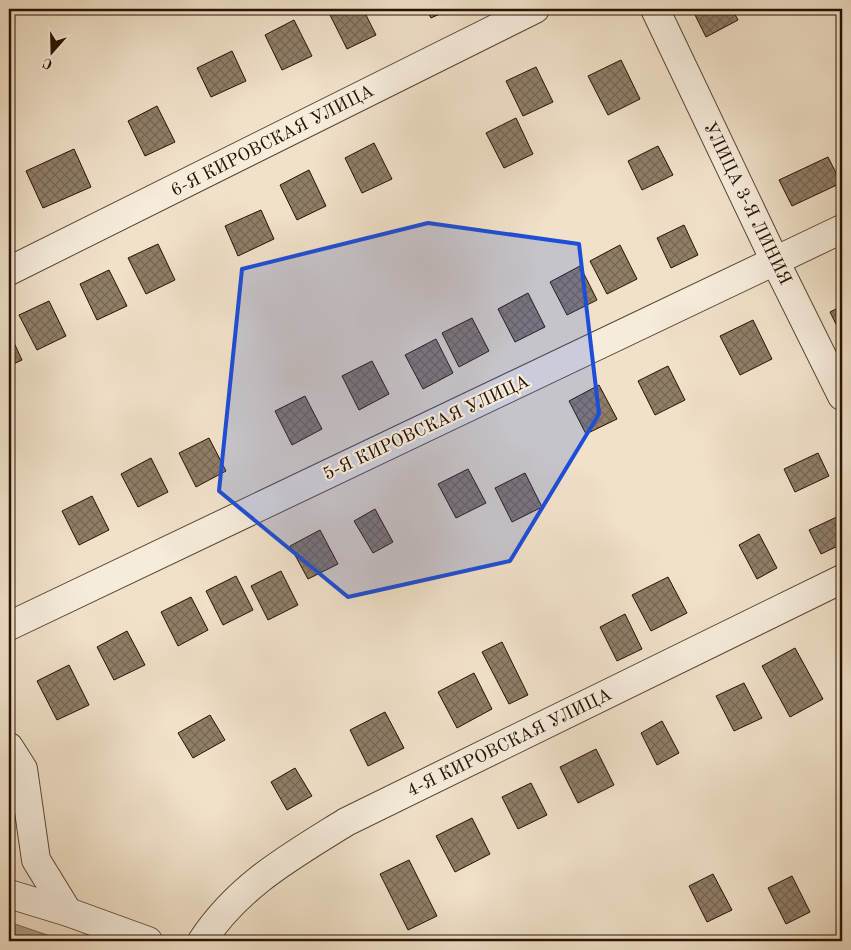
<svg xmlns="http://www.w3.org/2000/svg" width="851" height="950" font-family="'Old Standard TT',serif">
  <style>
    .water { fill: #ac9b85; stroke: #766450 }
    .building { fill: url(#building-cross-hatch); stroke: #261200 }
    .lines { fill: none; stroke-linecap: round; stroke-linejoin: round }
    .street-casing { stroke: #594632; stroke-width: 30 }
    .street { stroke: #f6ecdc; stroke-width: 28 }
    .marked { fill: #1d4ed8; fill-opacity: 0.2; stroke: #1d4ed8; stroke-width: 4; stroke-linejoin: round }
    .labels { text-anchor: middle; stroke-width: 4.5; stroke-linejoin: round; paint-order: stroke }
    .street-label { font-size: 18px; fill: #261200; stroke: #f6ecdc }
  </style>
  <defs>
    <pattern id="building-cross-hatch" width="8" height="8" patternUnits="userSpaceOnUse" patternTransform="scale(1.25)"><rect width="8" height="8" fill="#907e69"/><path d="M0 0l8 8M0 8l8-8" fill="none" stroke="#756654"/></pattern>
  </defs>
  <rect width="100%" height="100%" fill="#f1e1c9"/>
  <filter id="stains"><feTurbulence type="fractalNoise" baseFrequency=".004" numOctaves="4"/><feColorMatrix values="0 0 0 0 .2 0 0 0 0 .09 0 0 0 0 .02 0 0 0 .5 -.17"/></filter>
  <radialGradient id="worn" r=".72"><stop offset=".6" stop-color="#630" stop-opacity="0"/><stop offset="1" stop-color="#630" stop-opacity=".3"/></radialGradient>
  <polygon class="water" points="9,922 65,941 9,941"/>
  <g class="building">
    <polygon points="339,9 363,9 376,35 347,49 329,13"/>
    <polygon points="426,9 451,9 431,18"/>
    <polygon points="692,9 732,9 738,20 706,37"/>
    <polygon points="294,20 312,56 282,70 265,35"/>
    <polygon points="232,51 246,81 211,97 197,68"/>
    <polygon points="621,60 640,99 608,115 588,76"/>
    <polygon points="536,67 553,102 523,116 506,81"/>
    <polygon points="157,106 175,142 145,156 128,121"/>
    <polygon points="516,118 533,154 504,168 486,133"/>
    <polygon points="374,143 392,179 362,193 345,158"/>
    <polygon points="658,146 673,175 642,190 628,161"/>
    <polygon points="74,149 91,187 43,208 26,171"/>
    <polygon points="828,157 841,183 792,206 779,180"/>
    <polygon points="309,170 326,206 297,220 280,185"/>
    <polygon points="261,210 274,239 238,256 225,226"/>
    <polygon points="684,225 698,255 671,268 657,238"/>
    <polygon points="158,244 175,280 146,294 128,258"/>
    <polygon points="620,245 637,279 607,294 590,261"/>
    <polygon points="580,266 597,300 567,315 550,282"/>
    <polygon points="109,270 127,306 97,320 80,284"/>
    <polygon points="528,293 545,327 515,342 498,309"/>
    <polygon points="49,301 66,336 37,350 19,315"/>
    <polygon points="842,306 842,336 830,312"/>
    <polygon points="472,318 489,351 459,367 442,333"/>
    <polygon points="753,320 772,359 740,375 720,336"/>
    <polygon points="9,332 22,360 9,366"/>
    <polygon points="436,339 453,373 423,389 405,355"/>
    <polygon points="372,361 389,394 359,410 342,376"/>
    <polygon points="668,366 685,400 655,415 638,381"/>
    <polygon points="599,385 617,419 586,434 569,401"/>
    <polygon points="305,396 322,429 292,445 275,411"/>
    <polygon points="209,438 226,471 196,487 179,453"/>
    <polygon points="818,453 829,476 795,492 784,469"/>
    <polygon points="151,458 168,492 138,507 121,474"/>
    <polygon points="468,469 486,503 456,518 438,484"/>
    <polygon points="525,473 542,507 512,522 495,488"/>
    <polygon points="92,496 109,530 79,545 62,511"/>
    <polygon points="375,509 393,542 373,553 354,521"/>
    <polygon points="841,515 842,544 821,554 809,530"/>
    <polygon points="320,530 338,564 308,579 290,546"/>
    <polygon points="759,534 777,568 757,579 739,545"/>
    <polygon points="281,571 298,605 268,620 251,586"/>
    <polygon points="236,576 253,610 223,625 206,591"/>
    <polygon points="668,577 687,613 651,631 632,595"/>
    <polygon points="191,597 208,630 178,646 161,612"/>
    <polygon points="625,614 642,649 617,661 600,627"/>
    <polygon points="127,631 145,665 114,680 97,647"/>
    <polygon points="502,642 528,695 509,704 482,652"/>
    <polygon points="795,648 823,699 790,717 762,666"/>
    <polygon points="69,665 89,705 57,720 37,681"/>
    <polygon points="474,673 492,709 457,728 438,692"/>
    <polygon points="744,683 762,718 734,731 716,696"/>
    <polygon points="385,712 404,748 368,766 350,730"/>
    <polygon points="210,715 225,740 193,758 178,733"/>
    <polygon points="662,721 679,753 657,765 641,733"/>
    <polygon points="596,749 614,785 578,803 560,767"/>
    <polygon points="295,768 312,796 287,810 271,782"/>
    <polygon points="531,783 547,815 518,829 502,797"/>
    <polygon points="472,818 490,854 455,872 436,836"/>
    <polygon points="409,860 437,916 408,930 380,874"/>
    <polygon points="713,874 732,910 707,922 689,886"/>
    <polygon points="792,876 810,912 786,924 768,888"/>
  </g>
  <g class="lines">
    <g class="street-casing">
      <g id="street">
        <polyline points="655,9 775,261 842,396"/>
        <polyline points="9,271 535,9"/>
        <polyline points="9,626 842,229"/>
        <polyline points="9,747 23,769 36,860 68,912"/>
        <polyline points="9,894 68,912 148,941"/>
        <path d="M202 941C239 885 290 857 346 822L842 579"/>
      </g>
    </g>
    <use href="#street" class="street"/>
  </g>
  <path class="marked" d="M428 223 579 244 599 414 510 561 348 597 219 491 242 269Z"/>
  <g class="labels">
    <g class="street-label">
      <text transform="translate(272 140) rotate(-27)" y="6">6-Я КИРОВСКАЯ УЛИЦА</text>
      <text transform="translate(748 203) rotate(64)" y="6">УЛИЦА 3-Я ЛИНИЯ</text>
      <text transform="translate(426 427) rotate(-25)" y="6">5-Я КИРОВСКАЯ УЛИЦА</text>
      <text transform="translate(509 742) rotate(-26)" y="6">4-Я КИРОВСКАЯ УЛИЦА</text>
    </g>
  </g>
  <rect width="851" height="950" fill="none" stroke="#f1e1c9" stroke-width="30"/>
  <rect x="10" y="10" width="831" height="930" fill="none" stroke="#261200" stroke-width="2.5"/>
  <rect x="15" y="15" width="821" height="920" fill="none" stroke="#261200"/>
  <g transform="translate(52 52) rotate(200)" stroke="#f6ecdc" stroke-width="4" paint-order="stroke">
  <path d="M0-4L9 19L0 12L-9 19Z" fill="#261200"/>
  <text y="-8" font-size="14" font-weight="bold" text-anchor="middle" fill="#261200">С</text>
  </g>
  <rect width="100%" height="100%" filter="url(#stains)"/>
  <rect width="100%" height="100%" fill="url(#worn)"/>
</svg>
